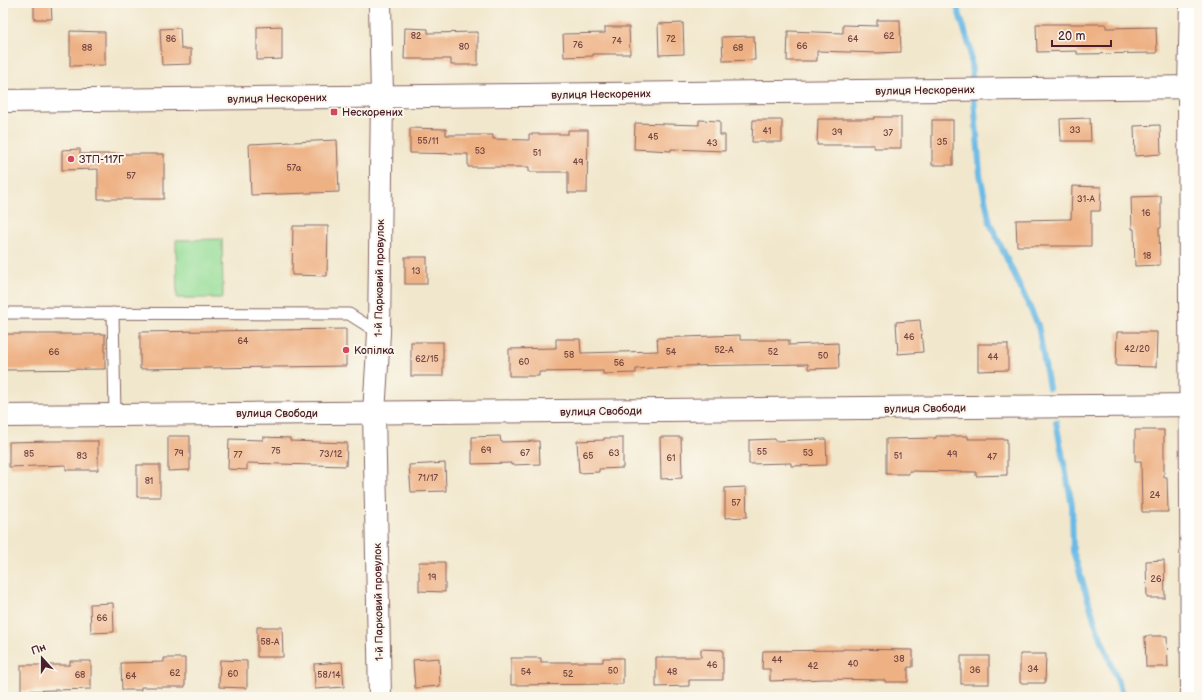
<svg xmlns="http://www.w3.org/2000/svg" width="1202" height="700" font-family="'Balsamiq Sans',sans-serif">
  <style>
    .green { fill: #96de99; stroke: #707e62 }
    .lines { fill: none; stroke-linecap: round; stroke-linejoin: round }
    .stream { stroke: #6abae5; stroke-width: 6 }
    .building { fill: #eeb184 }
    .lane-casing { stroke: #846563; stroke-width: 13 }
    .street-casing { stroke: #846563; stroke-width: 24 }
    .lane { stroke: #fff; stroke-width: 11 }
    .street { stroke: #fff; stroke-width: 22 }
    .poi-dot { fill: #d1495b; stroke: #fbf7ec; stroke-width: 1.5 }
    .labels { text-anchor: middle; stroke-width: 4; stroke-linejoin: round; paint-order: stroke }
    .number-label { font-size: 9px; fill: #734441 }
    .street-label { font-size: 11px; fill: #4a1f2b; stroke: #fbf7ec }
    .poi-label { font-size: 11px; fill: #4a1f2b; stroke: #fbf7ec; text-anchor: start }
  </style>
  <rect width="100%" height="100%" fill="#fbf7ec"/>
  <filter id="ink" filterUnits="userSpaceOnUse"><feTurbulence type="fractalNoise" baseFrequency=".025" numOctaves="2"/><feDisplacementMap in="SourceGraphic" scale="8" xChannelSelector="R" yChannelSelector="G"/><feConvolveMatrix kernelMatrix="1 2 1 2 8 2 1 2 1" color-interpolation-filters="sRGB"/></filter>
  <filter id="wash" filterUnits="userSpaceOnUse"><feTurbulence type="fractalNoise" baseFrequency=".012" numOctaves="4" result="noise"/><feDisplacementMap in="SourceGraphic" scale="16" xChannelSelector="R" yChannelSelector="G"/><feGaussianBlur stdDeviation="0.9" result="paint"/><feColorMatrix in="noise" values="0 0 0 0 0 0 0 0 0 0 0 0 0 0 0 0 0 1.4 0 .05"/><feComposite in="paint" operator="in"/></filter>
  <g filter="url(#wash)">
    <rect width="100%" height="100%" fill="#f1e7cc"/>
    <polygon class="green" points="222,239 223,298 177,298 176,240"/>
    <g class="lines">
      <g class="stream">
        <polyline points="956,3 970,48 980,174 990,223 1038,325 1049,388"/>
        <polyline points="1056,422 1072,505 1073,551 1095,622 1123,695"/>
      </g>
    </g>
    <g id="blocks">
      <g class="building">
        <polygon points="34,3 51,3 52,19 34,19"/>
        <polygon points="877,20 900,20 901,52 878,53 817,51 817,61 787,61 788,31 843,33 843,25 877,26"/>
        <polygon points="683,23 684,54 659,55 658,24"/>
        <polygon points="1036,24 1106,24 1106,28 1156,27 1157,53 1077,54 1077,51 1037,52"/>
        <polygon points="282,26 282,59 257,60 257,27"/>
        <polygon points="605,27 629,27 630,54 593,54 593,56 564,57 563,34 605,33"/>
        <polygon points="180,28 181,49 191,49 191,64 162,65 160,29"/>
        <polygon points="405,28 428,29 428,33 478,32 478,65 451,65 451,59 404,59"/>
        <polygon points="70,31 105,32 105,65 70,66"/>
        <polygon points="754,36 755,60 723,61 722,37"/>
        <polygon points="874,117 901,117 901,148 874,148 874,145 817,145 818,119 874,119"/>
        <polygon points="1090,118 1091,141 1061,141 1060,119"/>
        <polygon points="699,120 720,121 720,135 725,135 725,151 671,149 671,151 634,149 635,123 699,125"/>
        <polygon points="753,120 782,120 782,142 752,142"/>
        <rect x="932" y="120" width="21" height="45"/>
        <polygon points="1160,125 1161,154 1135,156 1134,126"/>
        <polygon points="410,128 446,129 446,135 493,135 493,139 529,140 529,134 568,134 568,130 588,130 587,193 568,193 568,172 529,172 529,167 468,167 468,154 410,153"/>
        <polygon points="337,140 339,192 251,195 249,144"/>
        <polygon points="80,149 80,154 164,154 164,199 98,199 98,169 62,170 62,150"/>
        <polygon points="1072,186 1101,187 1100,211 1091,211 1091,246 1017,246 1016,220 1071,219"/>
        <polygon points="1161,196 1161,228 1159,228 1160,265 1135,266 1134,229 1132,229 1131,197"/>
        <polygon points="293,226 328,226 327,276 292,275"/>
        <rect x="405" y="257" width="22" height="27"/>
        <polygon points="920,320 923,352 898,354 896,322"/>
        <polygon points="346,329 346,366 140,369 140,332"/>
        <polygon points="1117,332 1157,332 1156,367 1116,366"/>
        <polygon points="3,334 105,334 105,369 3,370"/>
        <polygon points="740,335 740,340 789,340 789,345 838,343 839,368 808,369 808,364 684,366 636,369 636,373 603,374 603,371 539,372 539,376 509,376 509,349 556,348 556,339 580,339 581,353 658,351 657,338"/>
        <rect x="411" y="342" width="32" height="34"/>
        <polygon points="978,344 1008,344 1008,370 978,371"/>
        <polygon points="1135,430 1164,430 1164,477 1167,477 1168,512 1142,512 1141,461 1135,461"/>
        <polygon points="168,436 190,436 190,470 168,471"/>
        <polygon points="500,436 501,442 539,441 540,464 511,465 511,463 472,464 472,437"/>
        <polygon points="936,436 968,436 968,439 1007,439 1007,475 976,476 976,472 909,471 909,474 886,474 886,439 936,438"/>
        <polygon points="263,437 290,438 290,441 347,443 346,466 247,463 247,470 228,469 229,439 263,440"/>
        <polygon points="660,437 681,437 682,478 661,479"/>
        <polygon points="604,438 623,438 623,468 599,469 599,472 579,473 577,441 604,440"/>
        <polygon points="775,439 775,441 826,439 827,465 791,466 791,463 749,464 749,440"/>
        <polygon points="51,441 98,441 98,470 66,470 66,465 9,467 9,442"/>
        <polygon points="445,463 446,491 411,492 409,465"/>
        <rect x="137" y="465" width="23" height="32"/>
        <polygon points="746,487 747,517 725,518 725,488"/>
        <polygon points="1164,560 1165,598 1147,598 1146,561"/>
        <polygon points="419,562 445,562 445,592 419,591"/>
        <polygon points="113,603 114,632 91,633 90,604"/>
        <polygon points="257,627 282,627 283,657 257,657"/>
        <polygon points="1145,636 1167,636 1168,667 1146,667"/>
        <polygon points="701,649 723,650 723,680 689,680 689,686 656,687 656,657 701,657"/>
        <polygon points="843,649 913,650 913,667 908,667 908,682 885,682 885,680 824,679 770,681 770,669 762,669 763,651 843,650"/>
        <polygon points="1020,654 1046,654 1045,683 1020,683"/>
        <rect x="961" y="656" width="28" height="28"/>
        <polygon points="164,658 185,658 185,687 141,687 141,690 122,690 121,663 164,662"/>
        <polygon points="439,658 440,686 415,688 413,660"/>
        <polygon points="511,658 541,658 541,662 603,662 603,658 623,658 623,684 511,685"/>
        <polygon points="220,660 247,661 247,688 219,687"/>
        <polygon points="70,661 91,661 91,689 21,691 21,665 70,665"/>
        <polygon points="342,662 344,687 315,689 314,664"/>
      </g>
    </g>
  </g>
  <g filter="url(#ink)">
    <use href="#blocks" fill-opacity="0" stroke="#846563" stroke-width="1"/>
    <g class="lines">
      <g class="lane-casing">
        <g id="lane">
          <polyline points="3,313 349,314 379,333"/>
          <polyline points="113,313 115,414"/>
        </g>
      </g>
      <g class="street-casing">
        <g id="street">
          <polyline points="380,3 382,96 379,333 374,413 380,697"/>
          <polyline points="1191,3 1189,87 1192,697"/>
          <polyline points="3,101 1199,87"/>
          <polyline points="3,416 1199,405"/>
        </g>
      </g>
      <use href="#lane" class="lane"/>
      <use href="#street" class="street"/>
    </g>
  </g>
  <g class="poi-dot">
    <rect x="330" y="108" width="8" height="8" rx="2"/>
    <circle cx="71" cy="159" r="4"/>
    <circle cx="346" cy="350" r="4"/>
  </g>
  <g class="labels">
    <g class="number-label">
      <text x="416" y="39">82</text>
      <text x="889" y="39">62</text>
      <text x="171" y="42">86</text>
      <text x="671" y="42">72</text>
      <text x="853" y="42">64</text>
      <text x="617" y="44">74</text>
      <text x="578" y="48">76</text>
      <text x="802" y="49">66</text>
      <text x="464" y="50">80</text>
      <text x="87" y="51">88</text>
      <text x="738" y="51">68</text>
      <text x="1075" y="133">33</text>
      <text x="767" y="134">41</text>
      <text x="837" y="135">39</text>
      <text x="888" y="136">37</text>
      <text x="653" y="140">45</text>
      <text x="428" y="144">55/11</text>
      <text x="942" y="145">35</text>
      <text x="712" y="146">43</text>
      <text x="480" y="154">53</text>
      <text x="537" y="156">51</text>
      <text x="578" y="165">49</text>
      <text x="294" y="171">57а</text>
      <text x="131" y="179">57</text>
      <text x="1086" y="202">31-А</text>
      <text x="1146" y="216">16</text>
      <text x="1147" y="259">18</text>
      <text x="416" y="274">13</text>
      <text x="909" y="340">46</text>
      <text x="243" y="344">64</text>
      <text x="1137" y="352">42/20</text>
      <text x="724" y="353">52-А</text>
      <text x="54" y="355">66</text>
      <text x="671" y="355">54</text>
      <text x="773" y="355">52</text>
      <text x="569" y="358">58</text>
      <text x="823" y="359">50</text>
      <text x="993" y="360">44</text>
      <text x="427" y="362">62/15</text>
      <text x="524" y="365">60</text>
      <text x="619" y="366">56</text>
      <text x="486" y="453">69</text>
      <text x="276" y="454">75</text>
      <text x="762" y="455">55</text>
      <text x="179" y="456">79</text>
      <text x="525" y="456">67</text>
      <text x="614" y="456">63</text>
      <text x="808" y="456">53</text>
      <text x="29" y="457">85</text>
      <text x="331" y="457">73/12</text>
      <text x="952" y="457">49</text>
      <text x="238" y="458">77</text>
      <text x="82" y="459">83</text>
      <text x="588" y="459">65</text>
      <text x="898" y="459">51</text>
      <text x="992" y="460">47</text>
      <text x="671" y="461">61</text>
      <text x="428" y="481">71/17</text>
      <text x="149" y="484">81</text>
      <text x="1155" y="498">24</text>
      <text x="736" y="506">57</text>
      <text x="432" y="580">19</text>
      <text x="1156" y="582">26</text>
      <text x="102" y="621">66</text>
      <text x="270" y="645">58-А</text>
      <text x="899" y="662">38</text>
      <text x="777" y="663">44</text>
      <text x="853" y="667">40</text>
      <text x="712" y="668">46</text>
      <text x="813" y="669">42</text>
      <text x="1033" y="672">34</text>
      <text x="975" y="673">36</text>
      <text x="613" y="674">50</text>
      <text x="526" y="675">54</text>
      <text x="672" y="675">48</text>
      <text x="175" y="676">62</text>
      <text x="233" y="677">60</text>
      <text x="568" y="677">52</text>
      <text x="80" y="678">68</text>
      <text x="329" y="678">58/14</text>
      <text x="131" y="679">64</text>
    </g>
    <g class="street-label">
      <text transform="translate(925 90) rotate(-1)" y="4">вулиця Нескорених</text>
      <text transform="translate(601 94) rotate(-1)" y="4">вулиця Нескорених</text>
      <text transform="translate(277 98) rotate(-1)" y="4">вулиця Нескорених</text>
      <text transform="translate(379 278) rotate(-89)" y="4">1-й Парковий провулок</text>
      <text transform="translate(925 408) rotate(-1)" y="4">вулиця Свободи</text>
      <text transform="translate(601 411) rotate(-1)" y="4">вулиця Свободи</text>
      <text x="277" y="417">вулиця Свободи</text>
      <text transform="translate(378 602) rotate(-91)" y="4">1-й Парковий провулок</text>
    </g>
    <g class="poi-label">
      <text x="342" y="116">Нескорених</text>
      <text x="79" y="163">ЗТП-117Г</text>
      <text x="354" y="354">Копілка</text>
    </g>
  </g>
  <rect width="1202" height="700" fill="none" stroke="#fbf7ec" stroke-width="16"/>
  <g transform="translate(42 658) rotate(339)" stroke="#fbf7ec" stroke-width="3" paint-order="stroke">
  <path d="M0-3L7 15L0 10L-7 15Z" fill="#4a1f2b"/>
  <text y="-6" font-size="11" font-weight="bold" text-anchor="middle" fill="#4a1f2b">Пн</text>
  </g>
  <path d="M1052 40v6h59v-6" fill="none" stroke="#4a1f2b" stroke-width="2"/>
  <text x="1058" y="40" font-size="12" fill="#4a1f2b" stroke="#fbf7ec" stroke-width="3" paint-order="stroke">20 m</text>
</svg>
